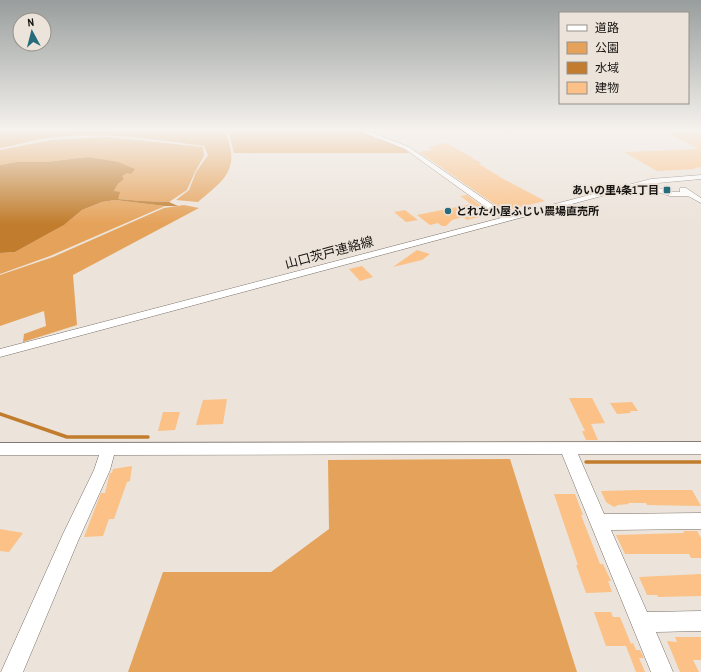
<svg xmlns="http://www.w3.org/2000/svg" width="701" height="672" font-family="'Archivo Narrow','Noto Sans JP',sans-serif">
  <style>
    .green { fill: #e5a25a }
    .water { fill: #c17d2d }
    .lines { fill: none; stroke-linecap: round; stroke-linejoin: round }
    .stream { stroke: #c17d2d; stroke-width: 3.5 }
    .building { fill: #fbc186 }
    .minor-casing { stroke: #787069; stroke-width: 1 }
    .minor { fill: #fff; fill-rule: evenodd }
    .poi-dot { fill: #276c7c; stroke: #ece3da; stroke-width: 1.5 }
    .labels { text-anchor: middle; stroke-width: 4; stroke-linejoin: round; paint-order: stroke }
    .far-poi-label { font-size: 11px; font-weight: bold; fill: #161310; stroke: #ece3da; text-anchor: end }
    .street-label { font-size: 13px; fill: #161310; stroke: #ece3da }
  </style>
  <rect width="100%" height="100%" fill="#ece3da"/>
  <g class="green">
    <path d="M0 130H222C227 134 229 141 230 147 237 174 216 186 198 202L176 200 189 190 196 172 208 155 204 146C154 139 92 130 42 139 28 141 14 146 0 148Z"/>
    <polygon points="225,130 356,130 403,148 409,153 234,153 229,133"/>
    <polygon points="107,137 203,147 204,156 195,172 187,190 169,202 142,201 118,199 114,191 118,184 124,179 121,176 127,173 98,159 88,157 45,162 16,162 0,165 0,150 51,140"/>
    <polygon points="115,200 165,206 50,256 0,274 0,253 15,252 64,225 82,210 102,202"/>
    <polygon points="184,205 199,208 73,275 77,325 23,342 24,334 46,326 44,311 0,326 0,275 53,257 164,208"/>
    <polygon points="510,459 577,672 128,672 163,572 271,572 329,529 328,460"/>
  </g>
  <polygon class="water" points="88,157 118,162 135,169 131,174 127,173 122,176 124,179 118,184 114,191 120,192 118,199 142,201 169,202 178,206 165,206 115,200 102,202 82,210 64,225 15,252 0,253 0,165 16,162 45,162"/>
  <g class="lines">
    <g class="stream">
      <polyline points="0,414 67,437 148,437"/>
      <polyline points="586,462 701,462"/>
    </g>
  </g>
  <g class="building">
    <polygon points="701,132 701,167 694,168 696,169 657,171 624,152 699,149 669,134"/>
    <polygon points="446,143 473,158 471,158 482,163 479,164 499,176 498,176 545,201 504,211 419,152 433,150 428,147"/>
    <polygon points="467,195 492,214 467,220 463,217 452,220 446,226 442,226 438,223 430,225 417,215 471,204 460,196"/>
    <polygon points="405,210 418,220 406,222 394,212"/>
    <polygon points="417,250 430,254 422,260 393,267"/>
    <polygon points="362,266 373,277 360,281 349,269"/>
    <polygon points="569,398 592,398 605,423 591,424 598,440 586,440 582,431 585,431"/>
    <polygon points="227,399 223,424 196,425 203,400"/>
    <polygon points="632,402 638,411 630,411 631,413 617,414 610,403"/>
    <polygon points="163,412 180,412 175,430 158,431"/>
    <polygon points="132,466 130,481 127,482 114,519 109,519 103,536 84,537 101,493 105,493 110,473 112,473 113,469"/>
    <polygon points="639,490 692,490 701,506 647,505 646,503 628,503 629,504 618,505 614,507 606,502 601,491"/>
    <polygon points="554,494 575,494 583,515 581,515 600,564 603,564 611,581 608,581 612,592 586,593 576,565 578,565"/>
    <polygon points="0,529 23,533 9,552 0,551"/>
    <polygon points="683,531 697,531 701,538 701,558 691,558 689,554 625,554 616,535 684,533"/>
    <polygon points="701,574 701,596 658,597 657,595 647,595 639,577"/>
    <polygon points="594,612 611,612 613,617 620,617 631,644 633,643 636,650 640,650 644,658 639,658 645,672 636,672 626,646 606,646"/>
    <polygon points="675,637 701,637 701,660 693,660 699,672 680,672 667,641 677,642"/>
  </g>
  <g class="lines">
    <g class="minor-casing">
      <g id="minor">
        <polygon points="356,130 366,130 409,147 509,216 651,179 701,175 701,179 647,184 671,192 680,192 680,188 686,188 701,198 701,203 688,196 670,196 639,186 0,357 0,349 501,218 405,149"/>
        <polygon points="701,442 701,454 578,454 604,514 701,513 701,529 611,530 647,612 701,611 701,631 656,632 673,672 651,672 562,454 114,455 110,470 78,541 23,672 1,672 63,534 94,470 99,455 0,455 0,443"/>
      </g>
    </g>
    <use href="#minor" class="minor"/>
  </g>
  <linearGradient id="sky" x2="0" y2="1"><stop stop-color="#989e9d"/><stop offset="0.58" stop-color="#f6f2ee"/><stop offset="1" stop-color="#f6f2ee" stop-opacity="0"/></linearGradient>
  <rect width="701" height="224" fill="url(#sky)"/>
  <g class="poi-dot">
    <rect x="663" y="186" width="8" height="8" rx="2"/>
    <circle cx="448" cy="211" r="4"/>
  </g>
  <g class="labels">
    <g class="far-poi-label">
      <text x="659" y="194">あいの里4条1丁目</text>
      <text x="456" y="215" text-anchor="start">とれた小屋ふじい農場直売所</text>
    </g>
    <g class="street-label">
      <text transform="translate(329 252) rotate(-15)" y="5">山口茨戸連絡線</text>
    </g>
  </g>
  <rect x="559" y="12" width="130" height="92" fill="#ece3da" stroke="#969089"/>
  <rect x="567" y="25" width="20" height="6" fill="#ffffff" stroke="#969089"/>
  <text x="595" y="32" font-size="12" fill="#161310">道路</text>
  <rect x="567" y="42" width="20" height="12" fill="#e5a25a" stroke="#969089"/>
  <text x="595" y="52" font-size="12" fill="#161310">公園</text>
  <rect x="567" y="62" width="20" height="12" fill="#c17d2d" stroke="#969089"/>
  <text x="595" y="72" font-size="12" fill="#161310">水域</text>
  <rect x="567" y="82" width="20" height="12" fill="#fbc186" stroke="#969089"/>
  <text x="595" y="92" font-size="12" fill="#161310">建物</text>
  <g transform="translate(32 32) rotate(353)"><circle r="19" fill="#ece3da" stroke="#969089"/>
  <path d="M0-3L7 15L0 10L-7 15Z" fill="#276c7c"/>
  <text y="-6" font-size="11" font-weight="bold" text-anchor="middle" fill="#161310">N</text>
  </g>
</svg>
